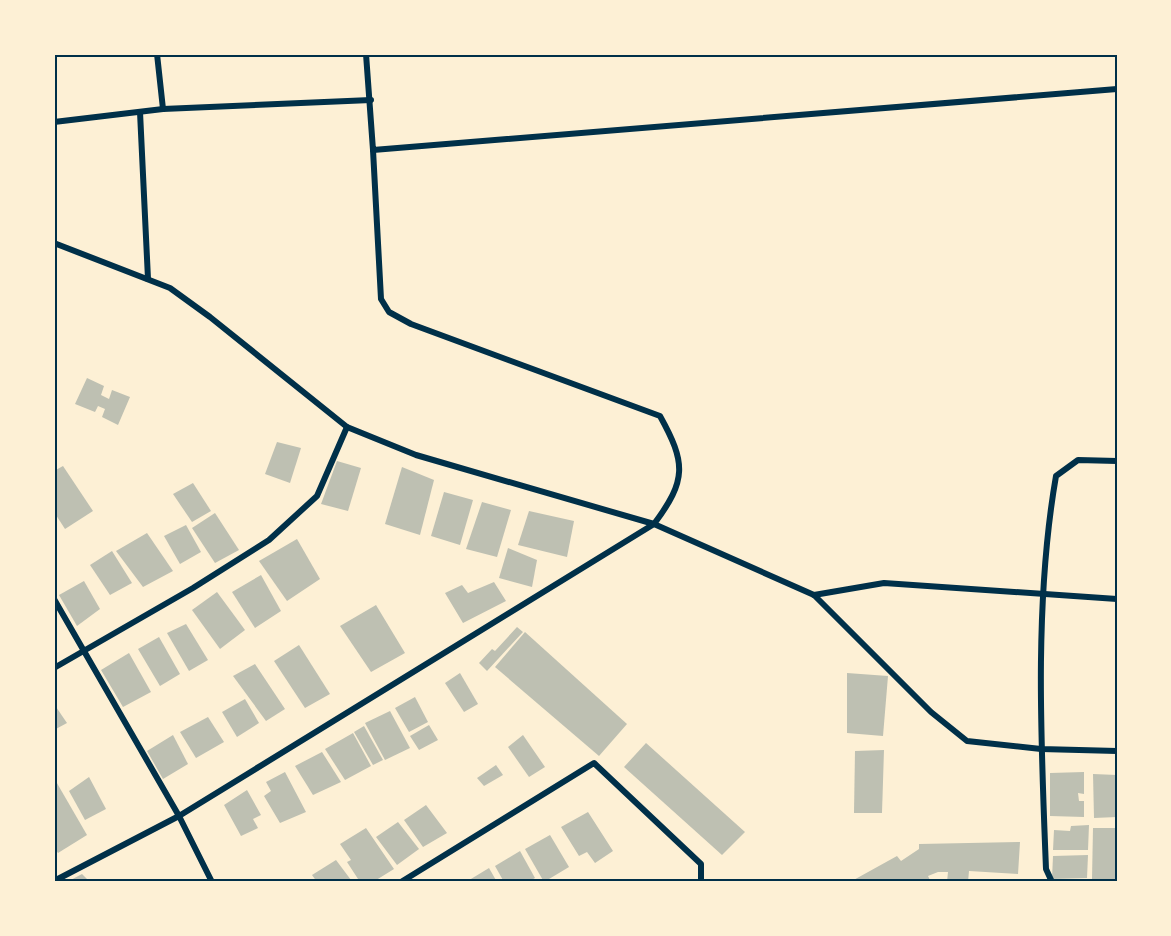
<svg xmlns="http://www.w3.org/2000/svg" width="1171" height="936" font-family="Karla,sans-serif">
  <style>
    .building { fill: #bec0b2 }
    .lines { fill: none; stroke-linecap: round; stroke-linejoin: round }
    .minor { stroke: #003049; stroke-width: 6 }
    .neatline { fill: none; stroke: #003049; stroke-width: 2 }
  </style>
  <rect width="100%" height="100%" fill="#fdf0d5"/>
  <g class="building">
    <polygon points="87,378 104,386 101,395 109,399 112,390 130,397 118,425 102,417 105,409 98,406 95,412 75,404"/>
    <polygon points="277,442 301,448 290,483 265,474"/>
    <polygon points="337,461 361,468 348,511 321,504"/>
    <polygon points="63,466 93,511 65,529 54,512 54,471"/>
    <polygon points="402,467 434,480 420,535 385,524"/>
    <polygon points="193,483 211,511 192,522 173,494"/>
    <polygon points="444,492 473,500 460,545 431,536"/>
    <polygon points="482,502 511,510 497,557 466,549"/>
    <polygon points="529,511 574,521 567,557 518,545"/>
    <polygon points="215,513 239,550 215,563 192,528"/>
    <polygon points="186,525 201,552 180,564 164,536"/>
    <polygon points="147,533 173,571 143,587 116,551"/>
    <polygon points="297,539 320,579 287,601 259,561"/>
    <polygon points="508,548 537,560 532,587 499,578"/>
    <polygon points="112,551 132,583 110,595 90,565"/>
    <polygon points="261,575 281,611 255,628 232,592"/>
    <polygon points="84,581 100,609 77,626 59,595"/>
    <polygon points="494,582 506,601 463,623 445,593 462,585 468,593"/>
    <polygon points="217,592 245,630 220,649 192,610"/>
    <polygon points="376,605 405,653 371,672 340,626"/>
    <polygon points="186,624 208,660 189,671 167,633"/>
    <polygon points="517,627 523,632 487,671 479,663 492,649 495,651"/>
    <polygon points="525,632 627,724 599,756 495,667"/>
    <polygon points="159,637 180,674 160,686 138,649"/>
    <polygon points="299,645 330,694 305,708 274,661"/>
    <polygon points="129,653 151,692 123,707 101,670"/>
    <polygon points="255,664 285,709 266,721 233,676"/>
    <polygon points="460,673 478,704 464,712 445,683"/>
    <polygon points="847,673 888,676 883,736 847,733"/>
    <polygon points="415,697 428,722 409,732 395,708"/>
    <polygon points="245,699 259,723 237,737 222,712"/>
    <polygon points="54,704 67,723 54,730"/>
    <polygon points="390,711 410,748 385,760 365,723"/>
    <polygon points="208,717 224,742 196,758 180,732"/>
    <polygon points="429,725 438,740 419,750 410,736"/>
    <polygon points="364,726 383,760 373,765 354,732"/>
    <polygon points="353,733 371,766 345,780 325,749"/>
    <polygon points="173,735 188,764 163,779 147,751"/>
    <polygon points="523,735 545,767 529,777 508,747"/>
    <polygon points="646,743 745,832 722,855 624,767"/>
    <polygon points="884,750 882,813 854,813 855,751"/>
    <polygon points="322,752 341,782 313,795 295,766"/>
    <polygon points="496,765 503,775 484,786 477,778"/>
    <polygon points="285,772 306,812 280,823 264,796 271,791 266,782"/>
    <polygon points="1084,772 1084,794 1078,793 1079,801 1084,801 1084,817 1050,816 1050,773"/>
    <polygon points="1093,774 1117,775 1117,817 1094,818"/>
    <polygon points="89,777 106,809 85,820 69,791"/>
    <polygon points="54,778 87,835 58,853 54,847"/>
    <polygon points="247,790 261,815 253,819 258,828 241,836 224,805"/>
    <polygon points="426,805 447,833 423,847 404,820"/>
    <polygon points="588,812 613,851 595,863 587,852 579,856 561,827"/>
    <polygon points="398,822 419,849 397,865 376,837"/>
    <polygon points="1089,825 1088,850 1053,850 1054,830 1070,831 1071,826"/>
    <polygon points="366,828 394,869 373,882 360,882 347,862 351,860 340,844"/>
    <polygon points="1093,828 1117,828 1117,879 1092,879"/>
    <polygon points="550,835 569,867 544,882 525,849"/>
    <polygon points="1020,842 1018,874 969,871 968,882 947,882 948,872 938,872 928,876 931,882 850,882 897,856 901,861 919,849 919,844"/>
    <polygon points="520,851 535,878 528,882 504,882 495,866"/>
    <polygon points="1088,855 1087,878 1052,879 1053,856"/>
    <polygon points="336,860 351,880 317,882 312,875"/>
    <polygon points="489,868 497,882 466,882"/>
    <polygon points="82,874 90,882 67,882"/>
  </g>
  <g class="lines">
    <g class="minor">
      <polyline points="157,54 163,109"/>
      <polyline points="366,54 373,150 1117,89"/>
      <polyline points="140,112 148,279"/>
      <polyline points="54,122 163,109 371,100"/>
      <polyline points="54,243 170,288 210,317 347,427 416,455 654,524 814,595 931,712 967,741 1041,749 1117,751"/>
      <polyline points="814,595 884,583 1117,599"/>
      <polyline points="54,599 179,816 212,882"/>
      <polyline points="54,668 193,588 269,540 317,496 347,427"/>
      <path d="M54 881 179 816 654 524C687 480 686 463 660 416L411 324 389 312 381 299 373 150"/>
      <polyline points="401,882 594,763 701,864 701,882"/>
      <path d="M1052 882 1046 869C1041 742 1034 602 1056 476L1078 460 1117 461"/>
    </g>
  </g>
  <rect width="1171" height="936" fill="none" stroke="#fdf0d5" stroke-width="111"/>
  <rect x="56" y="56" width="1060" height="824" class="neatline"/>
</svg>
